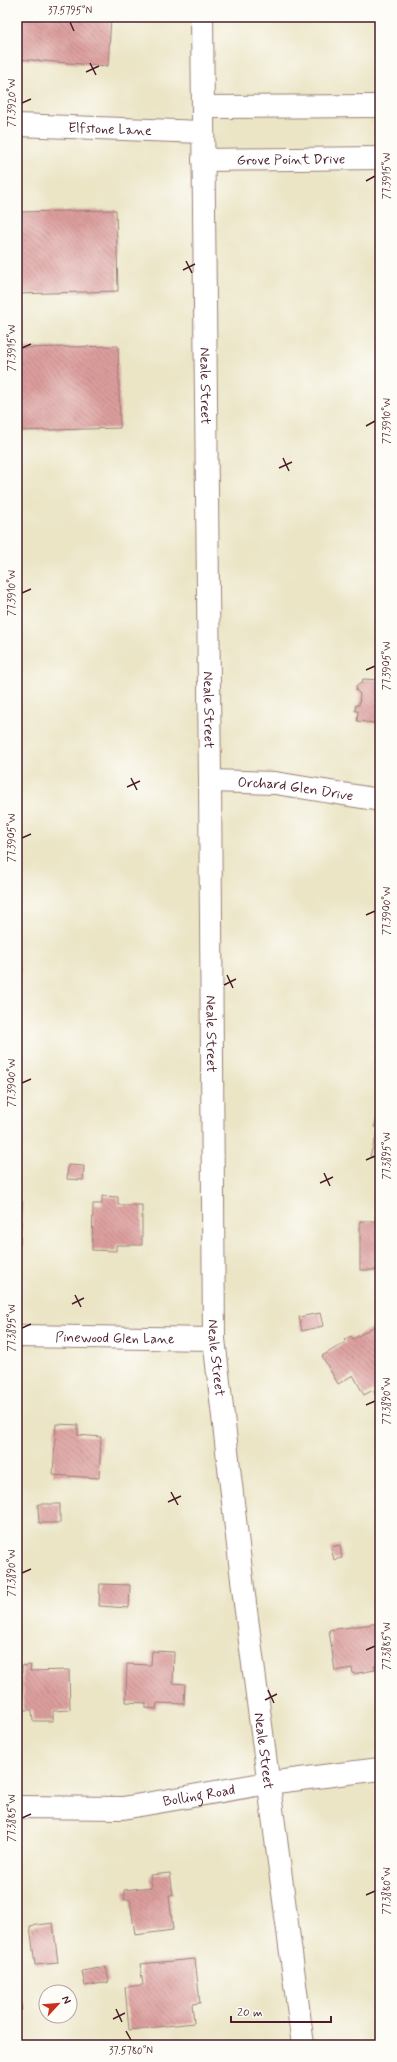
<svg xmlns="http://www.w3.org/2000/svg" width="397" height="2062" font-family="Mynerve,sans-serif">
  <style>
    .building { fill: url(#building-back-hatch) }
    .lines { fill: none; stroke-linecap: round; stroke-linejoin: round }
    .street-casing { stroke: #9a8278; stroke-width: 24 }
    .street { stroke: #fff; stroke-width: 22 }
    .ticks { fill: none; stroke: #4a1f2b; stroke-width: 1.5 }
    .labels { text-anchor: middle; stroke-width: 3; stroke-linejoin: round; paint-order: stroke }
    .street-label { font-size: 14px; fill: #4a1f2b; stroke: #fdfcf7 }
    .neatline { fill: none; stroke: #4a1f2b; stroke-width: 1.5 }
    .ticks-label { font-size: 10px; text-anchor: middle; fill: #4a1f2b }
  </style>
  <defs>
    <pattern id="building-back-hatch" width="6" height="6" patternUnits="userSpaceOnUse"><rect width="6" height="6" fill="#dc9e9d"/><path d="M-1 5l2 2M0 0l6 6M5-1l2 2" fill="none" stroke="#b48080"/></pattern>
  </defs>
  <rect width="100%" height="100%" fill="#fdfcf7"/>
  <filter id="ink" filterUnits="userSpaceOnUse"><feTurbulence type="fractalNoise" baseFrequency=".025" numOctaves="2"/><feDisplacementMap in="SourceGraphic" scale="8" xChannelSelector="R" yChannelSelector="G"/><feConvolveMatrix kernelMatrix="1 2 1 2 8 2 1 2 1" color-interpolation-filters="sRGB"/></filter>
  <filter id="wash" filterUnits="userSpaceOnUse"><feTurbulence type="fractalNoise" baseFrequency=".012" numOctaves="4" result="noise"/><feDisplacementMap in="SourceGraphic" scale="16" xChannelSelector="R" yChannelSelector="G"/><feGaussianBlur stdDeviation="0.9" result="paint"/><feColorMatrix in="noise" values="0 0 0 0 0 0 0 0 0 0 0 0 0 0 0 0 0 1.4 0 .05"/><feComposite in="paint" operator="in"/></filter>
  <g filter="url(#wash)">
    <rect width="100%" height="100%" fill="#ebe5c6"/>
    <g id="blocks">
      <g class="building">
        <polygon points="17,17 111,17 108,66 17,59"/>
        <polygon points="116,210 118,291 17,294 17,212"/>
        <polygon points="118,346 120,428 17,431 17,348"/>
        <polygon points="363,679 380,680 380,724 357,721 358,711 355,711 356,705 359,705 360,694 356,690 357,685 362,683"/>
        <polygon points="17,966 21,967 18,989 17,988"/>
        <polygon points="380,1110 380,1160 370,1156 379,1128 374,1127"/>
        <polygon points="68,1165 84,1166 83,1180 67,1179"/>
        <polygon points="102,1196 118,1197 118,1205 142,1205 142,1245 116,1245 116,1251 92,1250 93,1204 102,1204"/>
        <polygon points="17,1201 22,1202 20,1245 17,1244"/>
        <rect x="360" y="1221" width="20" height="49"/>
        <polygon points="320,1313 323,1326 302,1331 299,1317"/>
        <polygon points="380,1323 380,1403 373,1390 364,1395 353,1375 338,1384 322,1356 346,1342 344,1340 351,1336 353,1339"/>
        <polygon points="56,1424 78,1425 78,1435 101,1437 99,1478 53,1475"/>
        <polygon points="38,1504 60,1504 60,1523 39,1523"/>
        <polygon points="340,1545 342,1558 334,1560 331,1547"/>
        <polygon points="100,1584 130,1585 129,1608 99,1606"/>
        <polygon points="380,1623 380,1665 374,1666 375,1670 353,1674 352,1668 335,1671 329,1630"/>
        <polygon points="152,1651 174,1652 173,1683 185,1684 184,1704 157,1703 156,1709 146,1708 146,1703 126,1702 127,1664 151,1665"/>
        <polygon points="31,1665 30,1671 69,1670 70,1710 53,1711 53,1721 33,1721 32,1710 23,1710 22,1666"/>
        <polygon points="170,1873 173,1895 169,1895 173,1930 135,1935 130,1899 125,1900 124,1890 152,1887 150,1875"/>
        <polygon points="53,1923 58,1963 35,1965 30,1926"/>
        <polygon points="195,1959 200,2003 192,2004 194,2023 129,2030 125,1987 143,1985 140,1964"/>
        <polygon points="106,1967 109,1982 85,1986 82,1971"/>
        <polygon points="17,1980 22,2010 17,2010"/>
      </g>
    </g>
  </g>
  <g filter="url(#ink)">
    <use href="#blocks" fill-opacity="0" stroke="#9a8278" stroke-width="1"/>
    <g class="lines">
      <g class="street-casing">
        <g id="street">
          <path id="s1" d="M202 17 210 781 214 1339 243 1588 303 2045"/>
          <polyline points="203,107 380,106"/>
          <path id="s2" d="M17 125 202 132"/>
          <path id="s3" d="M203 160 380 158"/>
          <path id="s4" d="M210 781 275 783 380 800"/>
          <path id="s5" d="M17 1336 214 1339"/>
          <path id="s6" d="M17 1807 123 1808 268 1783 380 1769"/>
        </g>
      </g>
      <use href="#street" class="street"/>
    </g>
  </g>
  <path class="ticks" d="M70 22 74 31M90 63 96 75M86 72 99 66M22 103 31 99M366 181 375 176M186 261 192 273M183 270 195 264M22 348 31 344M366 426 375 421M283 458 289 471M279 468 292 462M22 593 31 589M366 670 375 666M131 778 137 790M127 787 140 781M22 838 31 834M366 915 375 911M227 975 233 988M224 985 236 979M22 1083 31 1079M366 1160 375 1156M324 1173 330 1186M320 1183 333 1177M75 1295 81 1307M72 1304 84 1298M22 1328 31 1324M366 1405 375 1401M171 1492 178 1505M168 1502 181 1496M22 1573 31 1569M366 1650 375 1646M268 1690 274 1703M265 1700 277 1694M22 1818 31 1814M366 1895 375 1891M116 2009 122 2022M113 2019 125 2013M126 2031 131 2040"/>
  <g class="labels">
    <g class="street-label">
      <text dy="5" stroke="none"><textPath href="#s2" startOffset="93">Elfstone Lane</textPath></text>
      <text dy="5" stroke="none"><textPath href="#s3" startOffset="88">Grove Point Drive</textPath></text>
      <text dy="5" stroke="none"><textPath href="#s1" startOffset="369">Neale Street</textPath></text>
      <text dy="5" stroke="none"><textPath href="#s1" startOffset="693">Neale Street</textPath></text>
      <text dy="5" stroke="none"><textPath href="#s4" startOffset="86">Orchard Glen Drive</textPath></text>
      <text dy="5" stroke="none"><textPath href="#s1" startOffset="1017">Neale Street</textPath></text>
      <text dy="5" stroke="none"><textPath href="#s5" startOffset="98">Pinewood Glen Lane</textPath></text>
      <text dy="5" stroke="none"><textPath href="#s1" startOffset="1341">Neale Street</textPath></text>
      <text dy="5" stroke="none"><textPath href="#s1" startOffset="1737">Neale Street</textPath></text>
      <text dy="5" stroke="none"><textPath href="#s6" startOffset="183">Bolling Road</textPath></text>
    </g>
  </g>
  <rect width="397" height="2062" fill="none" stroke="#fdfcf7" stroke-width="44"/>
  <g transform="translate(58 2004) rotate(64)"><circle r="19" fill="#fdfcf7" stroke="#b5a4a5"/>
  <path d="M0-3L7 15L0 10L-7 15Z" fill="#c8321e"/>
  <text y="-6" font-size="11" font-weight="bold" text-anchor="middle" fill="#4a1f2b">N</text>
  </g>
  <path d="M231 2016v6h100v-6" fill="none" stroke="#4a1f2b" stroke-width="2"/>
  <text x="237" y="2016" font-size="12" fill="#4a1f2b" stroke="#fdfcf7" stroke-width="3" paint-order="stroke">20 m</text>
  <rect x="22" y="22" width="353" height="2018" class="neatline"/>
  <g class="ticks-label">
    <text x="70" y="14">37.5795°N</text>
    <text transform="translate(11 103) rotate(-90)" y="4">77.3920°W</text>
    <text transform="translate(386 176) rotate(-90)" y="4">77.3915°W</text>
    <text transform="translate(11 348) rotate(-90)" y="4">77.3915°W</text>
    <text transform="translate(386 421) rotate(-90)" y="4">77.3910°W</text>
    <text transform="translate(11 593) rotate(-90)" y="4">77.3910°W</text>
    <text transform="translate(386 666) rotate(-90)" y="4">77.3905°W</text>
    <text transform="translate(11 838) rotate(-90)" y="4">77.3905°W</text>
    <text transform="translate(386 911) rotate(-90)" y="4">77.3900°W</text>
    <text transform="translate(11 1083) rotate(-90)" y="4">77.3900°W</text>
    <text transform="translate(386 1156) rotate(-90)" y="4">77.3895°W</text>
    <text transform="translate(11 1328) rotate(-90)" y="4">77.3895°W</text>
    <text transform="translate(386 1401) rotate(-90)" y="4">77.3890°W</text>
    <text transform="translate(11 1573) rotate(-90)" y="4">77.3890°W</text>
    <text transform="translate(386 1646) rotate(-90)" y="4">77.3885°W</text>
    <text transform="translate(11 1818) rotate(-90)" y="4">77.3885°W</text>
    <text transform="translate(386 1891) rotate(-90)" y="4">77.3880°W</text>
    <text x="131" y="2054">37.5780°N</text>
  </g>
</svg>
